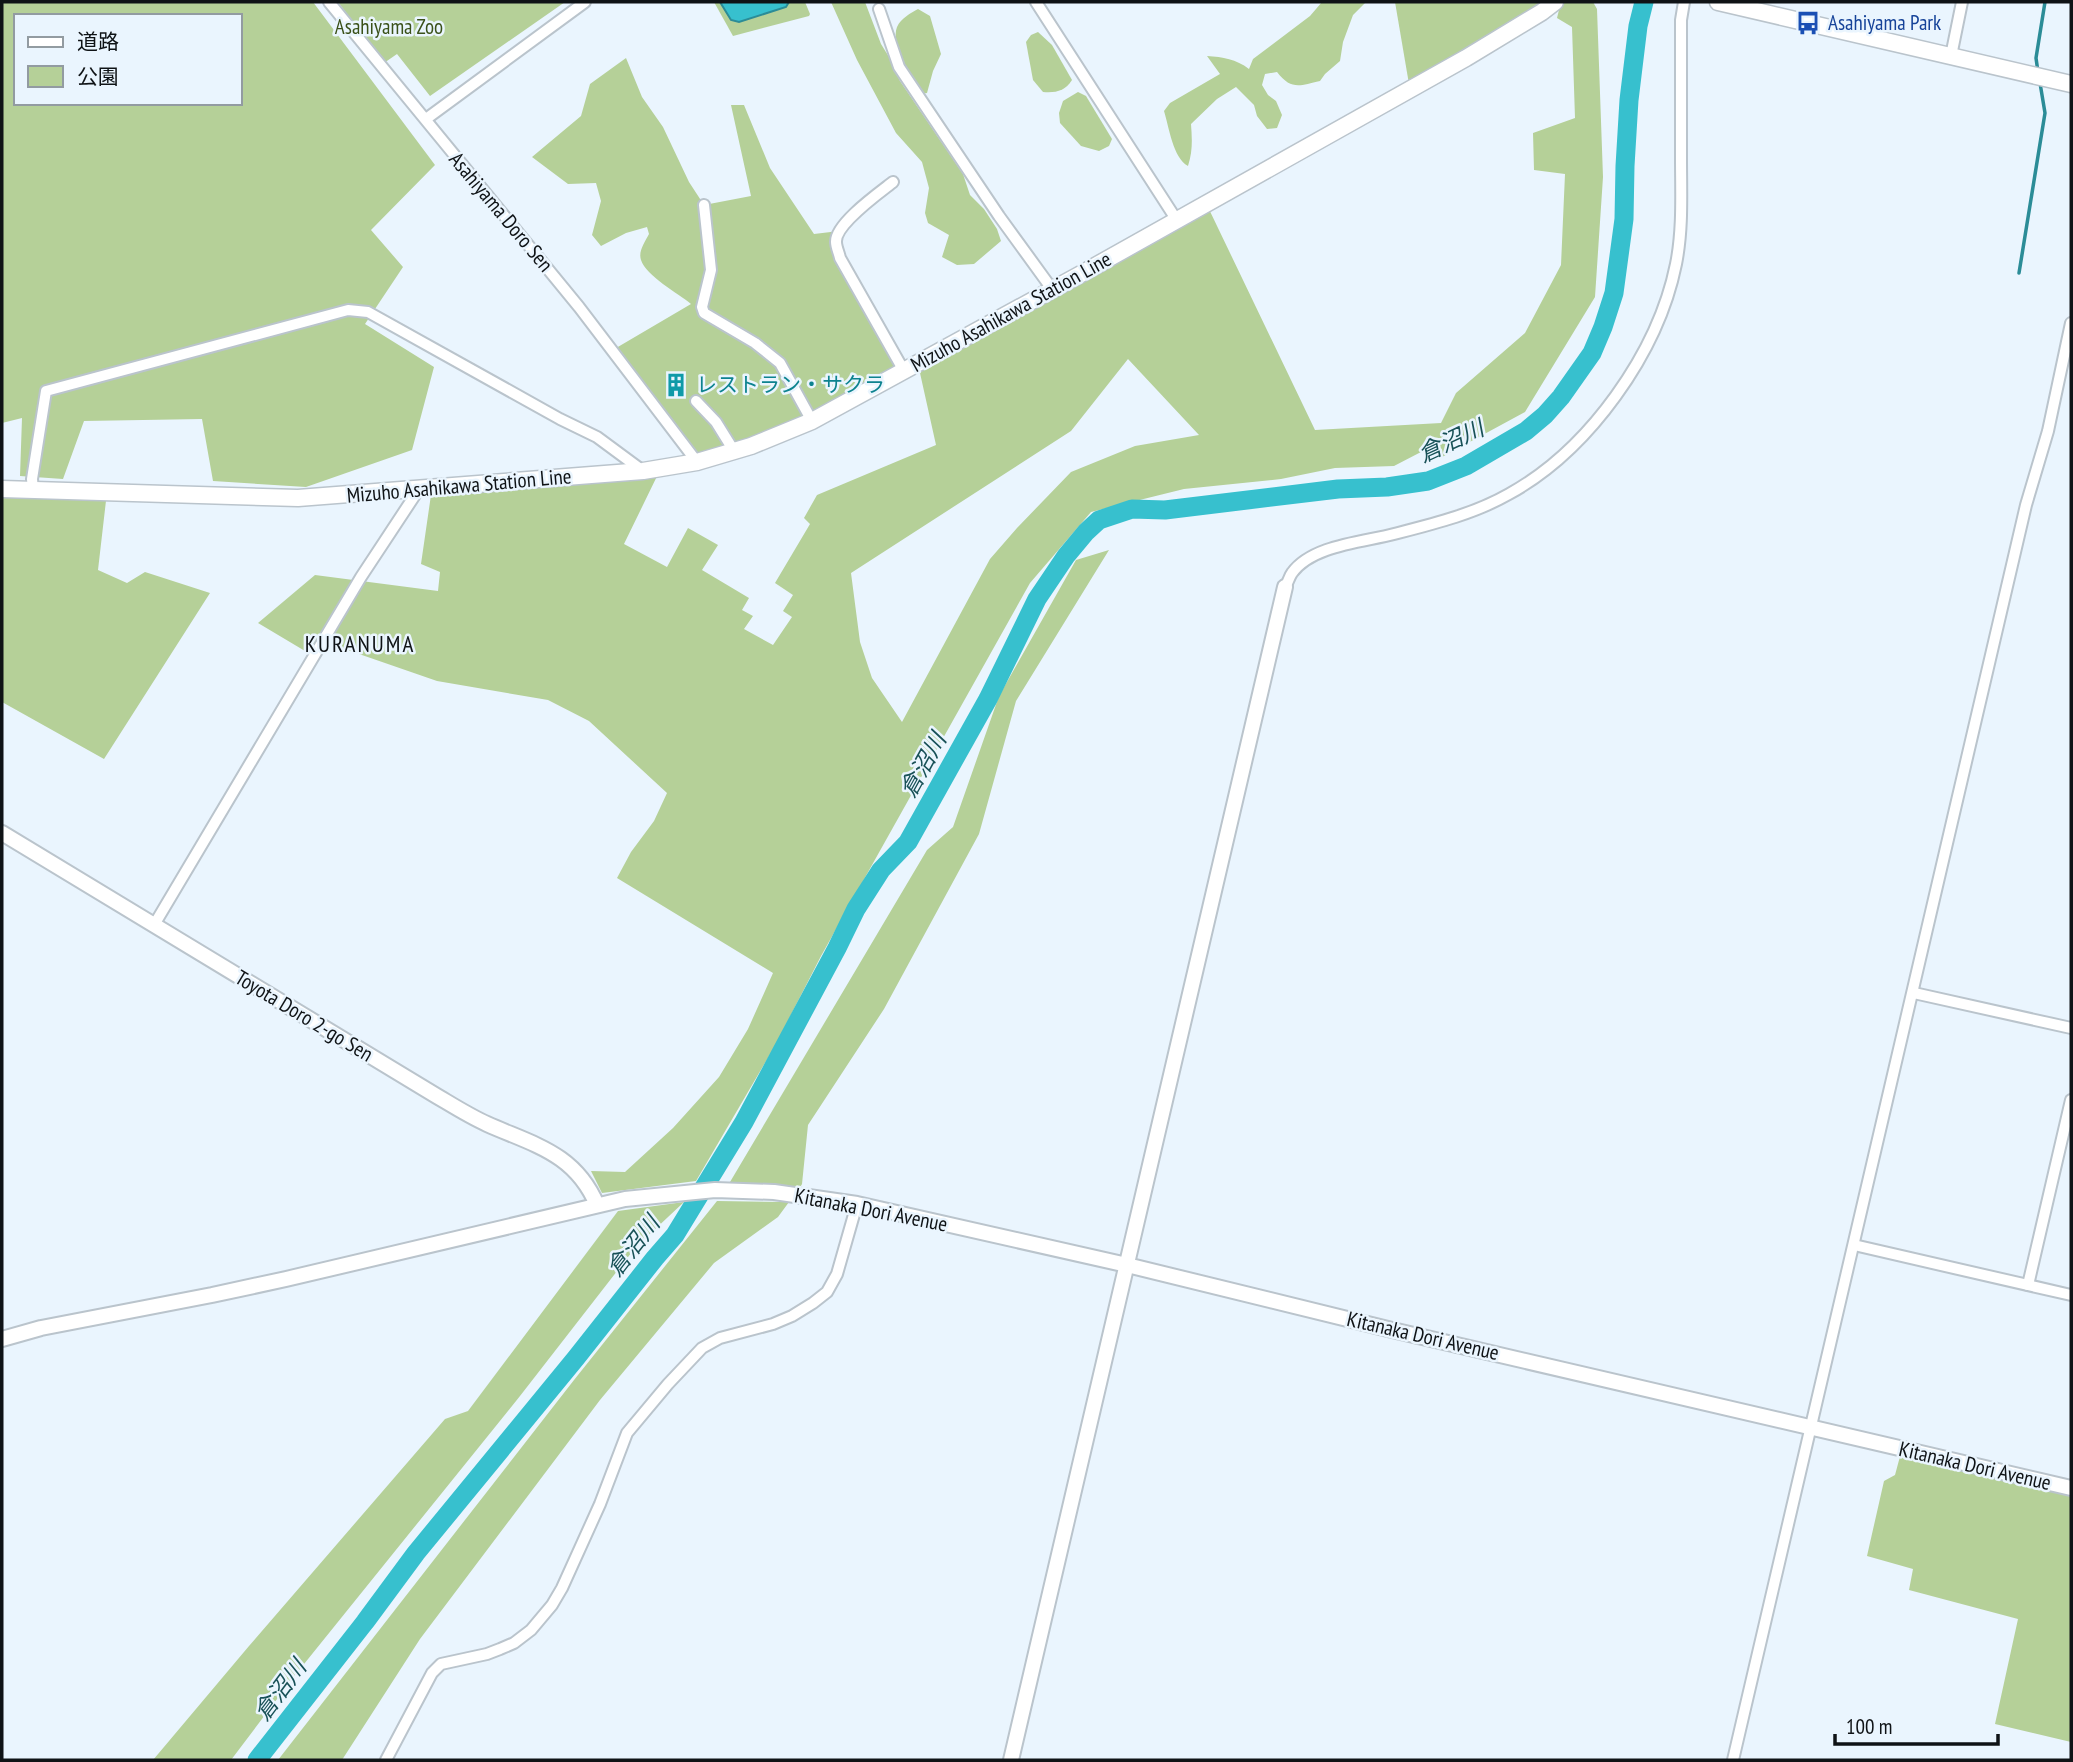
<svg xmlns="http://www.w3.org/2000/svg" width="2073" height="1762" font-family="'PT Sans Narrow','Noto Sans JP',sans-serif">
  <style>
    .green { fill: #b5d098; fill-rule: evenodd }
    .water { fill: #37c0ce; stroke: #2b8c97; stroke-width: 2 }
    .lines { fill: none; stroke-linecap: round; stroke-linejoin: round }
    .stream { stroke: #2b8c97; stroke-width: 3.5 }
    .river { stroke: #37c0ce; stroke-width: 19 }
    .minor-casing { stroke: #bac4cc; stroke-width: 14 }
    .tertiary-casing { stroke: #bac4cc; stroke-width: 18 }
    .secondary-casing { stroke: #bac4cc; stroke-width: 19 }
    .minor { stroke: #fff; stroke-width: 10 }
    .tertiary { stroke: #fff; stroke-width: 14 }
    .secondary { stroke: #fff; stroke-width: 16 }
    .labels { text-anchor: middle; stroke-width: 5; stroke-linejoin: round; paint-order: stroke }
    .transit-label { font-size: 21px; fill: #164399; stroke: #eaf5fe; text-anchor: start }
    .park-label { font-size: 21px; fill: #3a5119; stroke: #eaf5fe }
    .street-label { font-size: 21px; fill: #0f1316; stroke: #eaf5fe }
    .culture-label { font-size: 21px; fill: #0d838f; stroke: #eaf5fe; text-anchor: start }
    .water-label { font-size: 23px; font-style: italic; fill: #185157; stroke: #eaf5fe }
    .neighbourhood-label { font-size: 23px; letter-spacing: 2px; fill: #0f1316; stroke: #eaf5fe }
  </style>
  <rect width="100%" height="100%" fill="#eaf5fe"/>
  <g class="green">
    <path d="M2 2H313L435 165 371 230 403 267 365 324 434 367 412 450 306 487 213 481 202 419 84 421 63 479 20 476 22 418 2 423ZM16 16H240V103H16Z"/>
    <polygon points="338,2 565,2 430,96 397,54 384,63"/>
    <polygon points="714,2 805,2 810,14 809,16 733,36"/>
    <polygon points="831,2 865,2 881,44 889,57 900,81 963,174 970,195 984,209 997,229 1001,241 974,264 957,265 942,257 949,235 928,223 925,213 929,188 922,162 896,133 857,60"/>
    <path d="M1322 2H1366L1353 15 1343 42 1340 61 1325 74 1320 81C1299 86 1291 90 1277 72L1265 74 1262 85 1268 95 1276 101 1282 115 1277 128 1267 129 1257 116 1254 105 1236 87 1217 99 1191 124C1192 138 1193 151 1188 166 1173 158 1169 127 1164 111L1170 103 1220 74 1207 56C1223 57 1236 59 1249 69L1253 59 1310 16Z"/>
    <polygon points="1395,2 1553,2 1410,90"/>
    <path d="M1561 2H1593L1597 9 1603 177 1595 297 1525 412 1442 457 1421 452 1394 466 1335 468 1281 479 1184 489 1091 512 1030 583 821 956 776 1044 696 1181 602 1193 591 1171 625 1172 673 1128 719 1077 748 1029 773 973 617 878 631 852 654 821 667 793 589 721 548 700 437 681 333 645 310 654 258 623 315 575 438 591 440 572 421 564 432 488 661 468 624 544 667 567 688 528 718 545 702 570 749 598 742 610 753 616 744 629 773 645 792 617 783 611 793 595 775 583 810 524 804 518 817 495 936 445 918 364 1206 203 1315 430 1441 423 1456 393 1525 333 1561 265 1565 174 1534 170 1533 133 1575 118 1572 27 1557 18ZM1128 359 1199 435 1135 446 1071 472 1017 528 990 559 902 722 872 678 860 642 851 573 1071 431Z"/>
    <path d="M918 9 930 16 941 54 933 71 927 93 921 94C912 78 890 45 897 27 901 18 911 13 918 9Z"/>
    <path d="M1038 32 1052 45 1072 80C1065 91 1056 93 1043 92L1033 80 1026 42 1031 35Z"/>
    <path d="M626 58 642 97 663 127 689 182 704 205 751 196 731 105H744L770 168 814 234 839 231 835 241 904 371 812 421 697 462 611 351 691 304C678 293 646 276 641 260 638 251 645 242 649 234L647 227 626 233 601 246 592 235 601 201 596 183 568 184 532 157 581 116 590 84Z"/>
    <polygon points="1078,92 1086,96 1112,139 1109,146 1099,151 1081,146 1060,123 1059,113 1063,101"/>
    <polygon points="2,489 107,492 98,570 127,583 145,572 210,593 104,759 2,702"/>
    <polygon points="1109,550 1016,701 979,834 884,1009 808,1125 802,1184 798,1191 730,1182 927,850 953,827 999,696 1076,560"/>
    <polygon points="717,1201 789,1202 778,1217 714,1263 600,1400 420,1639 342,1760 278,1760 574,1380"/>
    <polygon points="684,1202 635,1248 520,1396 296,1674 231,1760 153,1760 249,1646 445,1419 468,1411 618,1211"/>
    <polygon points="1902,1449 2071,1488 2071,1742 1995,1724 2018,1619 1909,1590 1913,1569 1867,1556 1884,1481 1895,1475"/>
  </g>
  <polygon class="water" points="720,2 789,2 786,7 739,22 731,20"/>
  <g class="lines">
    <g class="stream">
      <polyline points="2038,72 2036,58 2045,2"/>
      <polyline points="2019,273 2045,113 2040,83"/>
    </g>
    <polyline class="river" points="257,1760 365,1622 416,1553 576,1358 655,1258 675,1235 744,1122 837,948 856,909 881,870 908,842 988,699 1037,599 1066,556 1086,532 1099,520 1132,509 1165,510 1338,489 1387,487 1428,481 1466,466 1526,431 1545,415 1561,397 1592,353 1603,327 1614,293 1624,219 1625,166 1629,100 1638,26 1644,2"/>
    <g class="minor-casing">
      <g id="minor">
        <polyline points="329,2 579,307 697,462"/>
        <polyline points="1036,2 1176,219"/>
        <polyline points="879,9 899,67 999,216 1052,289"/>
        <polyline points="1951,56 1962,2"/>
        <polyline points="426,119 585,2"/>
        <path d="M893 182C879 193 835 224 836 242 836 247 839 253 840 258L904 371"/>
        <polyline points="704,205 711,270 702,307 704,313 755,343 780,363 812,421"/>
        <polyline points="696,401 716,422 734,451"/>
        <polyline points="33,490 32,479 46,391 348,310 368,312 560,419 597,437 643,471"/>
        <path d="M1285 587C1288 583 1289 577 1292 573 1312 545 1364 542 1394 534 1433 524 1474 514 1509 494 1589 450 1658 353 1676 264 1683 229 1681 193 1681 158 1681 112 1681 66 1681 20L1684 2"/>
        <polyline points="154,925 361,577 419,489"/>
        <polyline points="1914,993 2071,1028"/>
        <polyline points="1854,1245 2071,1295"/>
        <polyline points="2028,1285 2071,1100"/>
        <polyline points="386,1760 432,1673 441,1664 487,1654 500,1649 514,1643 531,1630 552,1605 562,1588 600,1504 627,1433 668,1384 702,1348 720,1338 773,1324 792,1316 813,1303 827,1292 837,1274 857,1204"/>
        <path d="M1733 1760C1830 1342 1930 924 2026 505L2048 431 2071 323"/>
      </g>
    </g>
    <g class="tertiary-casing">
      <g id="tertiary">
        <path d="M2 833 435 1095C452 1105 469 1116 487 1124 534 1145 575 1153 597 1205"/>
        <polyline points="2,1339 41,1328 212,1295 286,1279 625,1199 715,1190 774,1192 857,1204 1127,1265 1388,1329 2071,1488"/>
        <polyline points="1011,1760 1285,587"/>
      </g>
    </g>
    <g class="secondary-casing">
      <g id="secondary">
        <polyline points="1718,2 2071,84"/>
        <polyline points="2,489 298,498 643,471 697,462 751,446 812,421 1081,274 1466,58 1542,12 1555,2"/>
      </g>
    </g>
    <use href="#minor" class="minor"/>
    <use href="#tertiary" class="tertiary"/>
    <use href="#secondary" class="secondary"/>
  </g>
  <defs>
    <g id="bus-bare" transform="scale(1.89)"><path d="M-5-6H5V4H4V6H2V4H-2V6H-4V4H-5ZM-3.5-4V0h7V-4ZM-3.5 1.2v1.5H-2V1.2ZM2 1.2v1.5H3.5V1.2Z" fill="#1a4fb4" stroke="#eaf5fe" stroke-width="2.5" paint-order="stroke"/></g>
    <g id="building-bare" transform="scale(1.89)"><path d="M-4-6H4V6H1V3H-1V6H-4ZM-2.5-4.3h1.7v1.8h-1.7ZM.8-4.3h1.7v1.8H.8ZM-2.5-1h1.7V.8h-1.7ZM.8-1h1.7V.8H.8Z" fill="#0f9aa8" stroke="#eaf5fe" stroke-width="2.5" paint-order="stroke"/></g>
  </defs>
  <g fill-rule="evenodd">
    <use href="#bus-bare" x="1808" y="23"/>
    <use href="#building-bare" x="676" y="385"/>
  </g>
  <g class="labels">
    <g class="transit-label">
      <text x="1828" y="30">Asahiyama Park</text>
    </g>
    <g class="park-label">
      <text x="389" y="34">Asahiyama Zoo</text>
    </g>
    <g class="street-label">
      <text transform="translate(501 212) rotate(50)" y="7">Asahiyama Doro Sen</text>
      <text transform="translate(1011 312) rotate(-29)" y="7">Mizuho Asahikawa Station Line</text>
      <text transform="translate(459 486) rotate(-5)" y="7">Mizuho Asahikawa Station Line</text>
      <text transform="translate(304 1016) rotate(31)" y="7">Toyota Doro 2-go Sen</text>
      <text transform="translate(871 1210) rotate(11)" y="7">Kitanaka Dori Avenue</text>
      <text transform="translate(1423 1336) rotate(13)" y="7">Kitanaka Dori Avenue</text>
      <text transform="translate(1975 1466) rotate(13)" y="7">Kitanaka Dori Avenue</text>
    </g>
    <g class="culture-label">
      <text x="696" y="392">レストラン・サクラ</text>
    </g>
    <g class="water-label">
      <text transform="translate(1451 441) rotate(-25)" y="8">倉沼川</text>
      <text transform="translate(923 765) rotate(-61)" y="8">倉沼川</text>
      <text transform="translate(633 1246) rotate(-52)" y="8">倉沼川</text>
      <text transform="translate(280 1690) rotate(-53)" y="8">倉沼川</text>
    </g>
    <g class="neighbourhood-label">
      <text x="360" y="652">KURANUMA</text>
    </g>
  </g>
  <rect width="2073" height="1762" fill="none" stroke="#0f1316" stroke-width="7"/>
  <rect x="14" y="14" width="228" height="91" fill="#eaf5fe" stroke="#929ba1" stroke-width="2"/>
  <rect x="28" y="37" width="35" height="10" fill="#ffffff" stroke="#929ba1" stroke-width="2"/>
  <text x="77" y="49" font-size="21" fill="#0f1316">道路</text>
  <rect x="28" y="66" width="35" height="21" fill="#b5d098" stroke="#929ba1" stroke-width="2"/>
  <text x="77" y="84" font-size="21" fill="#0f1316">公園</text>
  <path d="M1835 1734v10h163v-10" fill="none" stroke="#0f1316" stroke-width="3.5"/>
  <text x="1846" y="1734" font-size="21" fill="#0f1316" stroke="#eaf5fe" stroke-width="5" paint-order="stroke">100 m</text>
</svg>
